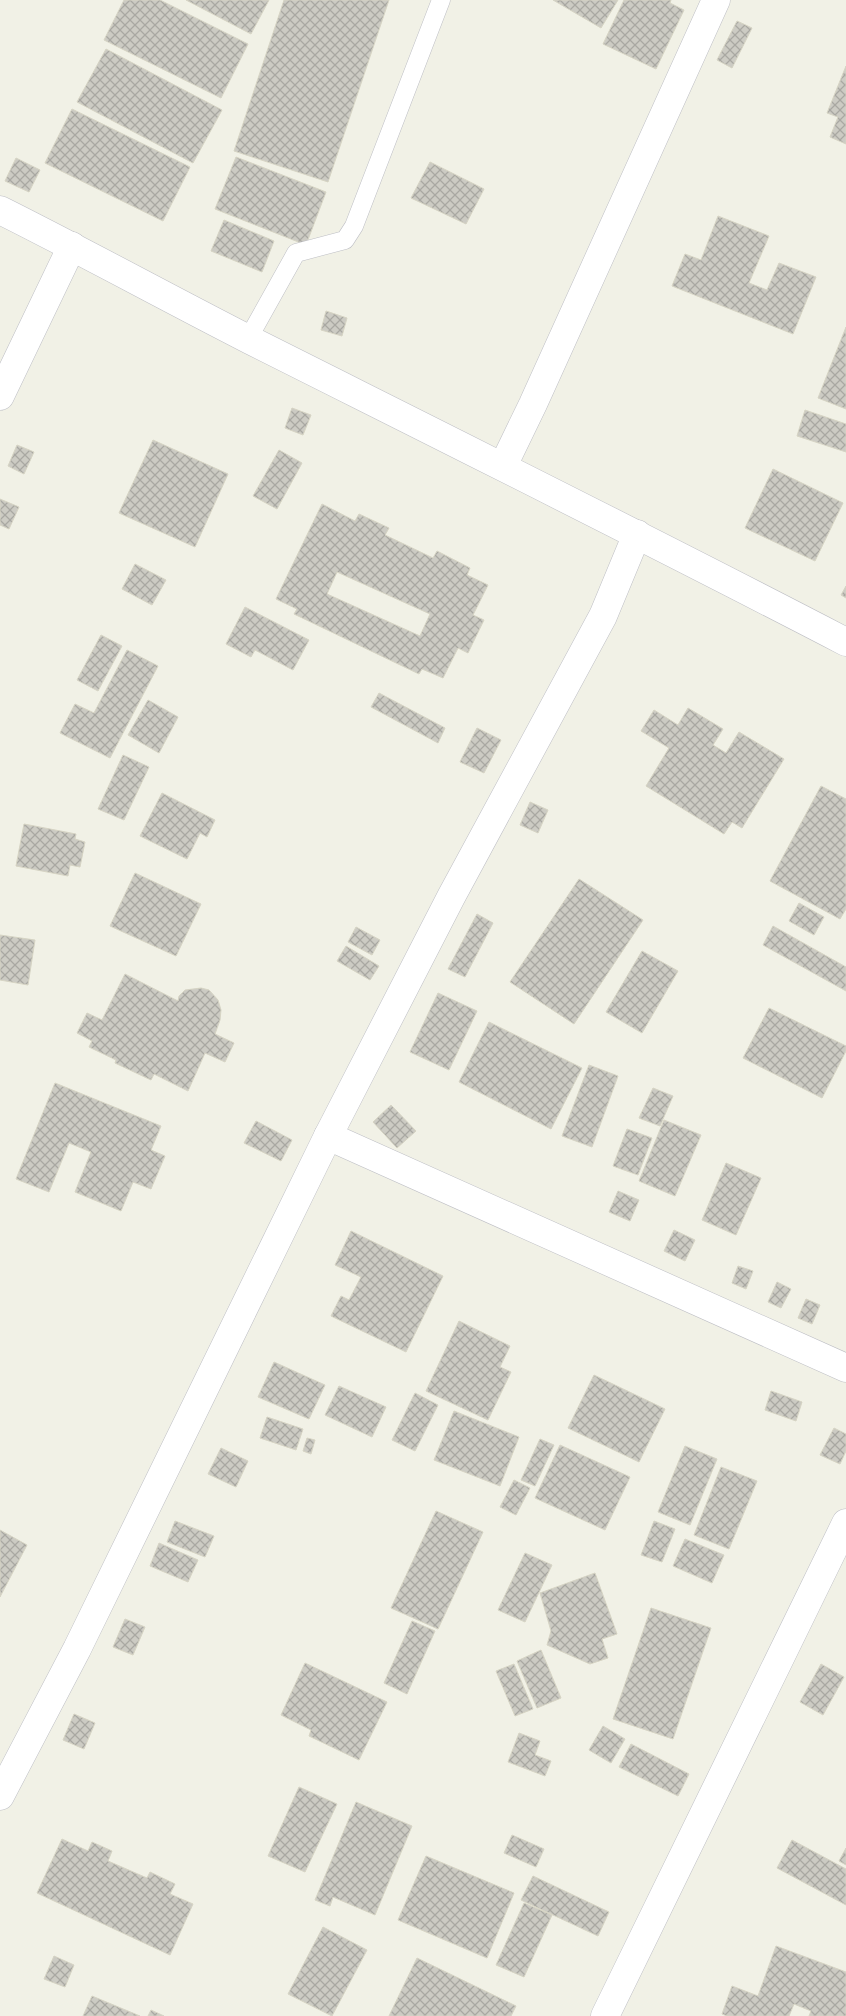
<svg xmlns="http://www.w3.org/2000/svg" width="846" height="2016" font-family="Inter,sans-serif">
  <style>
    .building { fill: url(#building-cross-hatch); stroke: #d6d4c4; fill-rule: evenodd }
    .lines { fill: none; stroke-linecap: round; stroke-linejoin: round }
    .lane-casing { stroke: #bebfc5; stroke-width: 19 }
    .street-casing { stroke: #bebfc5; stroke-width: 29 }
    .lane { stroke: #fff; stroke-width: 18 }
    .street { stroke: #fff; stroke-width: 28 }
  </style>
  <defs>
    <pattern id="building-cross-hatch" width="8" height="8" patternUnits="userSpaceOnUse" patternTransform="scale(1.25)"><rect width="8" height="8" fill="#cccbc3"/><path d="M0 0l8 8M0 8l8-8" fill="none" stroke="#a9a8a2"/></pattern>
  </defs>
  <rect width="100%" height="100%" fill="#f1f1e6"/>
  <g class="building">
    <polygon points="124,0 160,0 248,44 221,98 104,40"/>
    <polygon points="186,0 269,0 251,34"/>
    <polygon points="284,0 389,0 328,182 234,151"/>
    <polygon points="553,0 618,0 601,28"/>
    <polygon points="624,0 671,0 670,3 684,10 656,69 603,44"/>
    <polygon points="737,21 752,28 732,68 717,60"/>
    <polygon points="106,49 222,110 193,163 77,102"/>
    <polygon points="846,66 846,144 830,137 838,117 827,113"/>
    <polygon points="72,109 190,167 163,221 45,163"/>
    <polygon points="236,157 326,192 306,245 215,209"/>
    <polygon points="16,158 40,170 29,192 5,181"/>
    <polygon points="430,162 484,189 466,224 411,198"/>
    <polygon points="718,216 769,236 749,283 767,290 779,263 816,277 793,334 672,286 685,254 701,260"/>
    <polygon points="224,220 274,241 262,272 211,251"/>
    <polygon points="326,311 347,318 342,336 321,330"/>
    <polygon points="846,327 846,409 818,398"/>
    <polygon points="292,408 311,415 303,435 285,428"/>
    <polygon points="805,410 846,424 846,452 797,436"/>
    <polygon points="153,440 228,474 195,547 119,513"/>
    <polygon points="17,445 34,452 24,474 8,466"/>
    <polygon points="279,450 302,463 277,509 253,496"/>
    <polygon points="773,469 843,503 815,561 745,528"/>
    <polygon points="0,499 19,507 9,529 0,525"/>
    <path d="M322 504 355 521 359 514 389 528 385 535 433 558 437 551 470 568 467 575 488 585 473 615 484 620 468 653 458 648 443 678 422 669 419 674 294 614 297 609 276 599ZM337 572 430 614 420 636 327 594Z"/>
    <polygon points="135,564 166,580 152,605 122,589"/>
    <polygon points="846,586 846,598 841,595"/>
    <polygon points="245,607 309,640 293,670 255,650 251,657 226,644"/>
    <polygon points="101,635 122,646 98,691 77,680"/>
    <polygon points="127,650 158,666 110,758 60,733 75,704 94,713"/>
    <polygon points="379,693 445,728 438,743 371,707"/>
    <polygon points="148,700 178,717 159,753 128,735"/>
    <polygon points="688,708 723,729 713,745 726,753 739,732 784,759 742,828 732,822 724,834 646,786 669,748 641,731 654,710 678,725"/>
    <polygon points="477,728 501,740 484,773 460,762"/>
    <polygon points="123,755 149,767 124,820 98,809"/>
    <polygon points="821,786 846,799 846,909 840,919 770,881"/>
    <polygon points="162,793 215,820 207,837 200,833 187,859 140,836"/>
    <polygon points="530,802 548,810 538,833 520,825"/>
    <polygon points="24,824 76,834 75,839 85,842 80,867 70,865 68,876 16,866"/>
    <polygon points="135,873 201,904 176,956 110,926"/>
    <polygon points="579,879 643,920 574,1024 510,982"/>
    <polygon points="799,903 824,917 814,935 789,921"/>
    <polygon points="477,914 493,923 465,977 448,969"/>
    <polygon points="773,926 846,967 846,991 763,945"/>
    <polygon points="356,927 380,940 372,955 348,942"/>
    <polygon points="0,935 35,940 28,985 0,980"/>
    <polygon points="346,946 379,966 370,980 337,961"/>
    <polygon points="642,951 678,971 642,1033 606,1012"/>
    <polygon points="125,974 178,1001 179,996 185,990 201,988 209,990 218,1000 221,1010 220,1020 215,1034 234,1043 225,1062 205,1053 188,1091 154,1074 151,1080 115,1063 116,1060 89,1047 92,1041 77,1033 87,1013 102,1020"/>
    <polygon points="438,993 477,1011 449,1070 410,1052"/>
    <polygon points="769,1008 846,1046 846,1051 822,1098 743,1058"/>
    <polygon points="489,1022 582,1068 551,1129 459,1082"/>
    <polygon points="589,1065 618,1076 592,1147 562,1136"/>
    <polygon points="55,1083 161,1126 151,1150 165,1156 151,1189 133,1182 121,1211 75,1192 91,1152 69,1143 49,1192 16,1179"/>
    <polygon points="653,1088 673,1096 660,1126 639,1118"/>
    <polygon points="391,1105 416,1131 397,1148 373,1122"/>
    <polygon points="664,1120 701,1135 675,1196 639,1181"/>
    <polygon points="256,1121 292,1140 281,1161 244,1143"/>
    <polygon points="627,1129 652,1138 638,1175 613,1166"/>
    <polygon points="726,1163 761,1178 736,1235 702,1220"/>
    <polygon points="618,1191 639,1200 630,1221 609,1212"/>
    <polygon points="674,1230 695,1240 685,1261 664,1251"/>
    <polygon points="351,1231 443,1276 406,1352 331,1316 341,1296 349,1300 361,1277 335,1265"/>
    <polygon points="738,1266 753,1271 746,1289 732,1283"/>
    <polygon points="777,1282 791,1289 781,1308 768,1302"/>
    <polygon points="806,1299 820,1305 812,1324 798,1318"/>
    <polygon points="459,1321 510,1346 500,1367 511,1372 488,1420 426,1391"/>
    <polygon points="274,1362 325,1385 309,1419 258,1397"/>
    <polygon points="594,1375 665,1409 639,1462 568,1428"/>
    <polygon points="339,1386 386,1407 372,1437 325,1415"/>
    <polygon points="771,1391 802,1402 796,1421 765,1410"/>
    <polygon points="415,1393 438,1405 415,1451 392,1440"/>
    <polygon points="454,1411 519,1437 500,1486 434,1460"/>
    <polygon points="267,1417 303,1429 296,1450 260,1438"/>
    <polygon points="834,1428 846,1434 846,1451 840,1464 820,1455"/>
    <polygon points="307,1438 315,1440 311,1454 303,1451"/>
    <polygon points="540,1439 554,1445 535,1486 521,1480"/>
    <polygon points="560,1445 630,1477 605,1530 535,1498"/>
    <polygon points="685,1446 717,1459 690,1525 658,1512"/>
    <polygon points="221,1448 248,1461 236,1487 208,1474"/>
    <polygon points="721,1467 757,1481 729,1549 694,1535"/>
    <polygon points="514,1480 530,1488 516,1515 500,1507"/>
    <polygon points="436,1511 483,1532 438,1629 391,1608"/>
    <polygon points="175,1521 214,1536 205,1557 167,1542"/>
    <polygon points="654,1521 675,1529 662,1562 641,1555"/>
    <polygon points="0,1530 27,1545 0,1597"/>
    <polygon points="685,1539 724,1555 712,1583 673,1566"/>
    <polygon points="159,1543 198,1560 188,1582 150,1566"/>
    <polygon points="525,1553 552,1565 525,1622 498,1610"/>
    <polygon points="595,1573 617,1634 602,1639 608,1658 590,1664 547,1645 551,1631 540,1593"/>
    <polygon points="651,1608 711,1628 673,1739 613,1719"/>
    <polygon points="125,1619 145,1627 133,1655 113,1647"/>
    <polygon points="412,1621 435,1631 407,1694 384,1683"/>
    <polygon points="541,1650 561,1698 537,1708 517,1661"/>
    <polygon points="305,1663 387,1702 359,1760 309,1736 311,1730 281,1715"/>
    <polygon points="514,1664 533,1709 515,1716 496,1671"/>
    <polygon points="821,1664 844,1677 823,1715 800,1702"/>
    <polygon points="74,1714 95,1723 84,1749 63,1740"/>
    <polygon points="603,1726 625,1739 611,1763 589,1750"/>
    <polygon points="519,1733 540,1741 535,1755 551,1761 545,1776 508,1762"/>
    <polygon points="631,1744 689,1774 678,1796 619,1767"/>
    <polygon points="299,1787 337,1804 305,1872 268,1856"/>
    <polygon points="356,1802 412,1826 375,1915 333,1897 330,1906 315,1900"/>
    <polygon points="512,1835 544,1849 536,1867 504,1853"/>
    <polygon points="62,1839 88,1851 92,1842 112,1851 108,1861 147,1878 150,1872 175,1884 170,1894 193,1904 170,1955 37,1893"/>
    <polygon points="792,1840 846,1869 846,1905 777,1868"/>
    <polygon points="846,1848 846,1865 839,1861"/>
    <polygon points="426,1856 514,1893 487,1958 398,1920"/>
    <polygon points="533,1876 609,1912 598,1936 521,1900"/>
    <polygon points="524,1903 552,1915 524,1977 496,1965"/>
    <polygon points="323,1927 367,1950 332,2016 288,1994"/>
    <polygon points="776,1946 846,1972 846,2016 809,2016 811,2011 794,2004 789,2016 727,2016 722,2014 732,1986 758,1996"/>
    <polygon points="54,1956 74,1965 65,1987 44,1979"/>
    <polygon points="417,1958 516,2006 511,2016 389,2016"/>
    <polygon points="92,1996 140,2016 83,2016"/>
    <polygon points="151,2010 164,2016 148,2016"/>
  </g>
  <g class="lines">
    <g class="lane-casing">
      <polyline id="lane" points="248,339 296,253 345,240 354,226 441,0"/>
    </g>
    <g class="street-casing">
      <g id="street">
        <path d="M0 210C84 252 166 297 250 340 449 440 648 539 846 642"/>
        <polyline points="0,396 72,246"/>
        <polyline points="503,466 533,404 716,0"/>
        <polyline points="328,1136 846,1368"/>
        <polyline points="0,1796 77,1649 328,1136 451,897 603,616 637,534"/>
        <polyline points="605,2016 846,1523"/>
      </g>
    </g>
    <use href="#lane" class="lane"/>
    <use href="#street" class="street"/>
  </g>
</svg>
